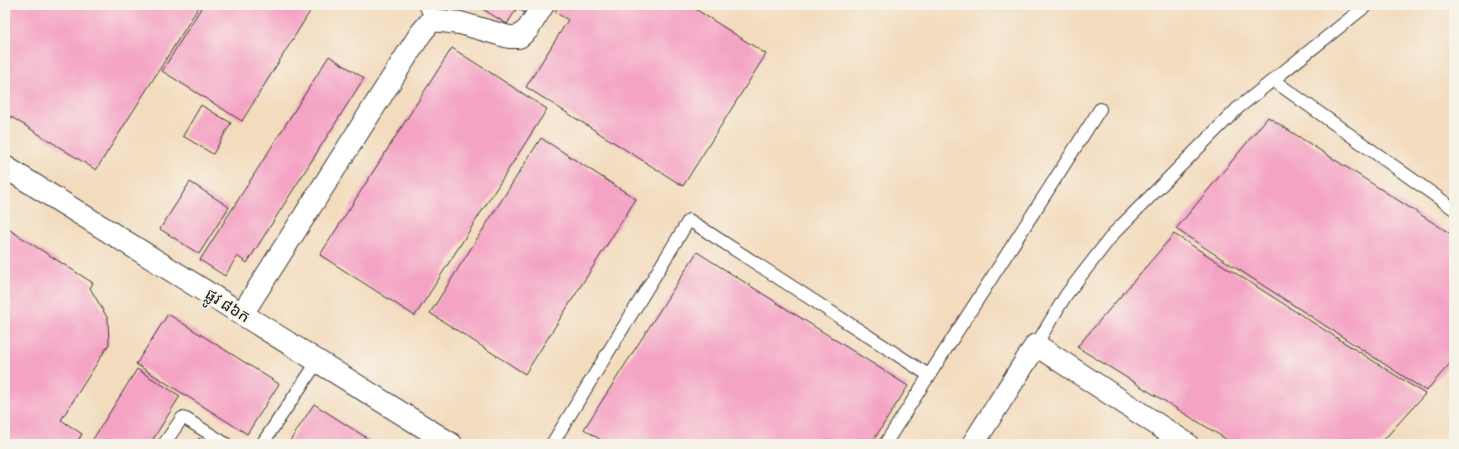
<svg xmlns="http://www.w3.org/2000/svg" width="1459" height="449" font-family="'EB Garamond','Noto Sans Khmer',serif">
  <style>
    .building { fill: #f4a3c5 }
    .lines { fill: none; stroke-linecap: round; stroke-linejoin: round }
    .lane-casing { stroke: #3c3934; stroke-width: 14 }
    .street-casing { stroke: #3c3934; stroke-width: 24 }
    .secondary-casing { stroke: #3c3934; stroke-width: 24 }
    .lane { stroke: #fff; stroke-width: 12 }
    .street { stroke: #fff; stroke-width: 22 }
    .secondary { stroke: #fff; stroke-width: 22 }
    .labels { text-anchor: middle; stroke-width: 4; stroke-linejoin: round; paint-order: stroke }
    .street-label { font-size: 16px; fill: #1c1c1c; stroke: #f7f3e8 }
  </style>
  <rect width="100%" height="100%" fill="#f7f3e8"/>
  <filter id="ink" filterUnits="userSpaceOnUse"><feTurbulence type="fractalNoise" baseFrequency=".025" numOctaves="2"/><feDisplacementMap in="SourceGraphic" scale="8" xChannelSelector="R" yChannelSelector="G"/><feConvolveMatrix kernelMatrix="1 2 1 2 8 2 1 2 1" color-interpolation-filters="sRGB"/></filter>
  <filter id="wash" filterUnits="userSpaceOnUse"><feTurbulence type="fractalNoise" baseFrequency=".012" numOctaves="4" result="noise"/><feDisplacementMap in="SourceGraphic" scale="16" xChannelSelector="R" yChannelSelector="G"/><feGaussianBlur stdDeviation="0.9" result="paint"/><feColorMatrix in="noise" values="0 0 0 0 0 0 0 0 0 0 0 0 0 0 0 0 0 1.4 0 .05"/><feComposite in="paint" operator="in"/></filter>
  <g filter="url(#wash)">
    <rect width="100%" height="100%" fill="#f3dbbd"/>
    <g id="blocks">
      <g class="building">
        <polygon points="5,5 200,5 96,170 5,113"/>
        <polygon points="203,5 314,5 242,121 162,71"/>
        <polygon points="476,5 536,5 530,16 517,8 507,24"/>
        <polygon points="559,5 689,5 766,54 683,186 526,87 568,20 555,12"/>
        <polygon points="452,48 547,109 415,316 320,255"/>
        <polygon points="329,56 364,78 247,263 237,256 225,276 200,260"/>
        <polygon points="201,105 231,123 213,154 183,136"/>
        <polygon points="1268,117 1454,236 1454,359 1426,391 1176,229"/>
        <polygon points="541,138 636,199 525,374 430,313"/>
        <polygon points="190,182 229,207 199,254 160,229"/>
        <polygon points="5,227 93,283 90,288 108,319 109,344 61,420 82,434 76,444 5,444"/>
        <polygon points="1174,234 1425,394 1380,444 1234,444 1077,347"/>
        <polygon points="697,252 908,386 871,444 607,444 584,429"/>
        <polygon points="168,314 279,384 247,434 136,364"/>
        <polygon points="137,369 180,396 150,444 90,444"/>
        <polygon points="314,404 376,444 288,444"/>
        <polygon points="199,438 208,444 196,444"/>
      </g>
    </g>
  </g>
  <g filter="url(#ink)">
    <use href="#blocks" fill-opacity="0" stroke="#3c3934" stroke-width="1"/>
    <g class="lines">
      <g class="lane-casing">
        <g id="lane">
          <polyline points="425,5 432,20"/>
          <polyline points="1273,80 1454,209"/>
          <polyline points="1036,345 1066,295 1114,233 1238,108 1367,5"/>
          <polyline points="164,444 182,418 186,419 226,444"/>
          <polyline points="262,444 318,361"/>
          <polyline points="552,444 689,220 930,376"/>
          <polyline points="885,444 1100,109"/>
        </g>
      </g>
      <g class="street-casing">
        <g id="street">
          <polyline points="242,314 421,33 432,20 460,23 509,37 519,37 528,29 543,5"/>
          <polyline points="973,444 1036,345 1187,444"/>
        </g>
      </g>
      <g class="secondary-casing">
        <polyline id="secondary" points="5,167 451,444"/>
      </g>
      <use href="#lane" class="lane"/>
      <use href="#street" class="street"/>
      <use href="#secondary" class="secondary"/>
    </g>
  </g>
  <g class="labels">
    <g class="street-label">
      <text transform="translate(228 305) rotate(32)" y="6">ផ្លូវ ៨៦ក</text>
    </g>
  </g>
  <rect width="1459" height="449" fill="none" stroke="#f7f3e8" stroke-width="20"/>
</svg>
